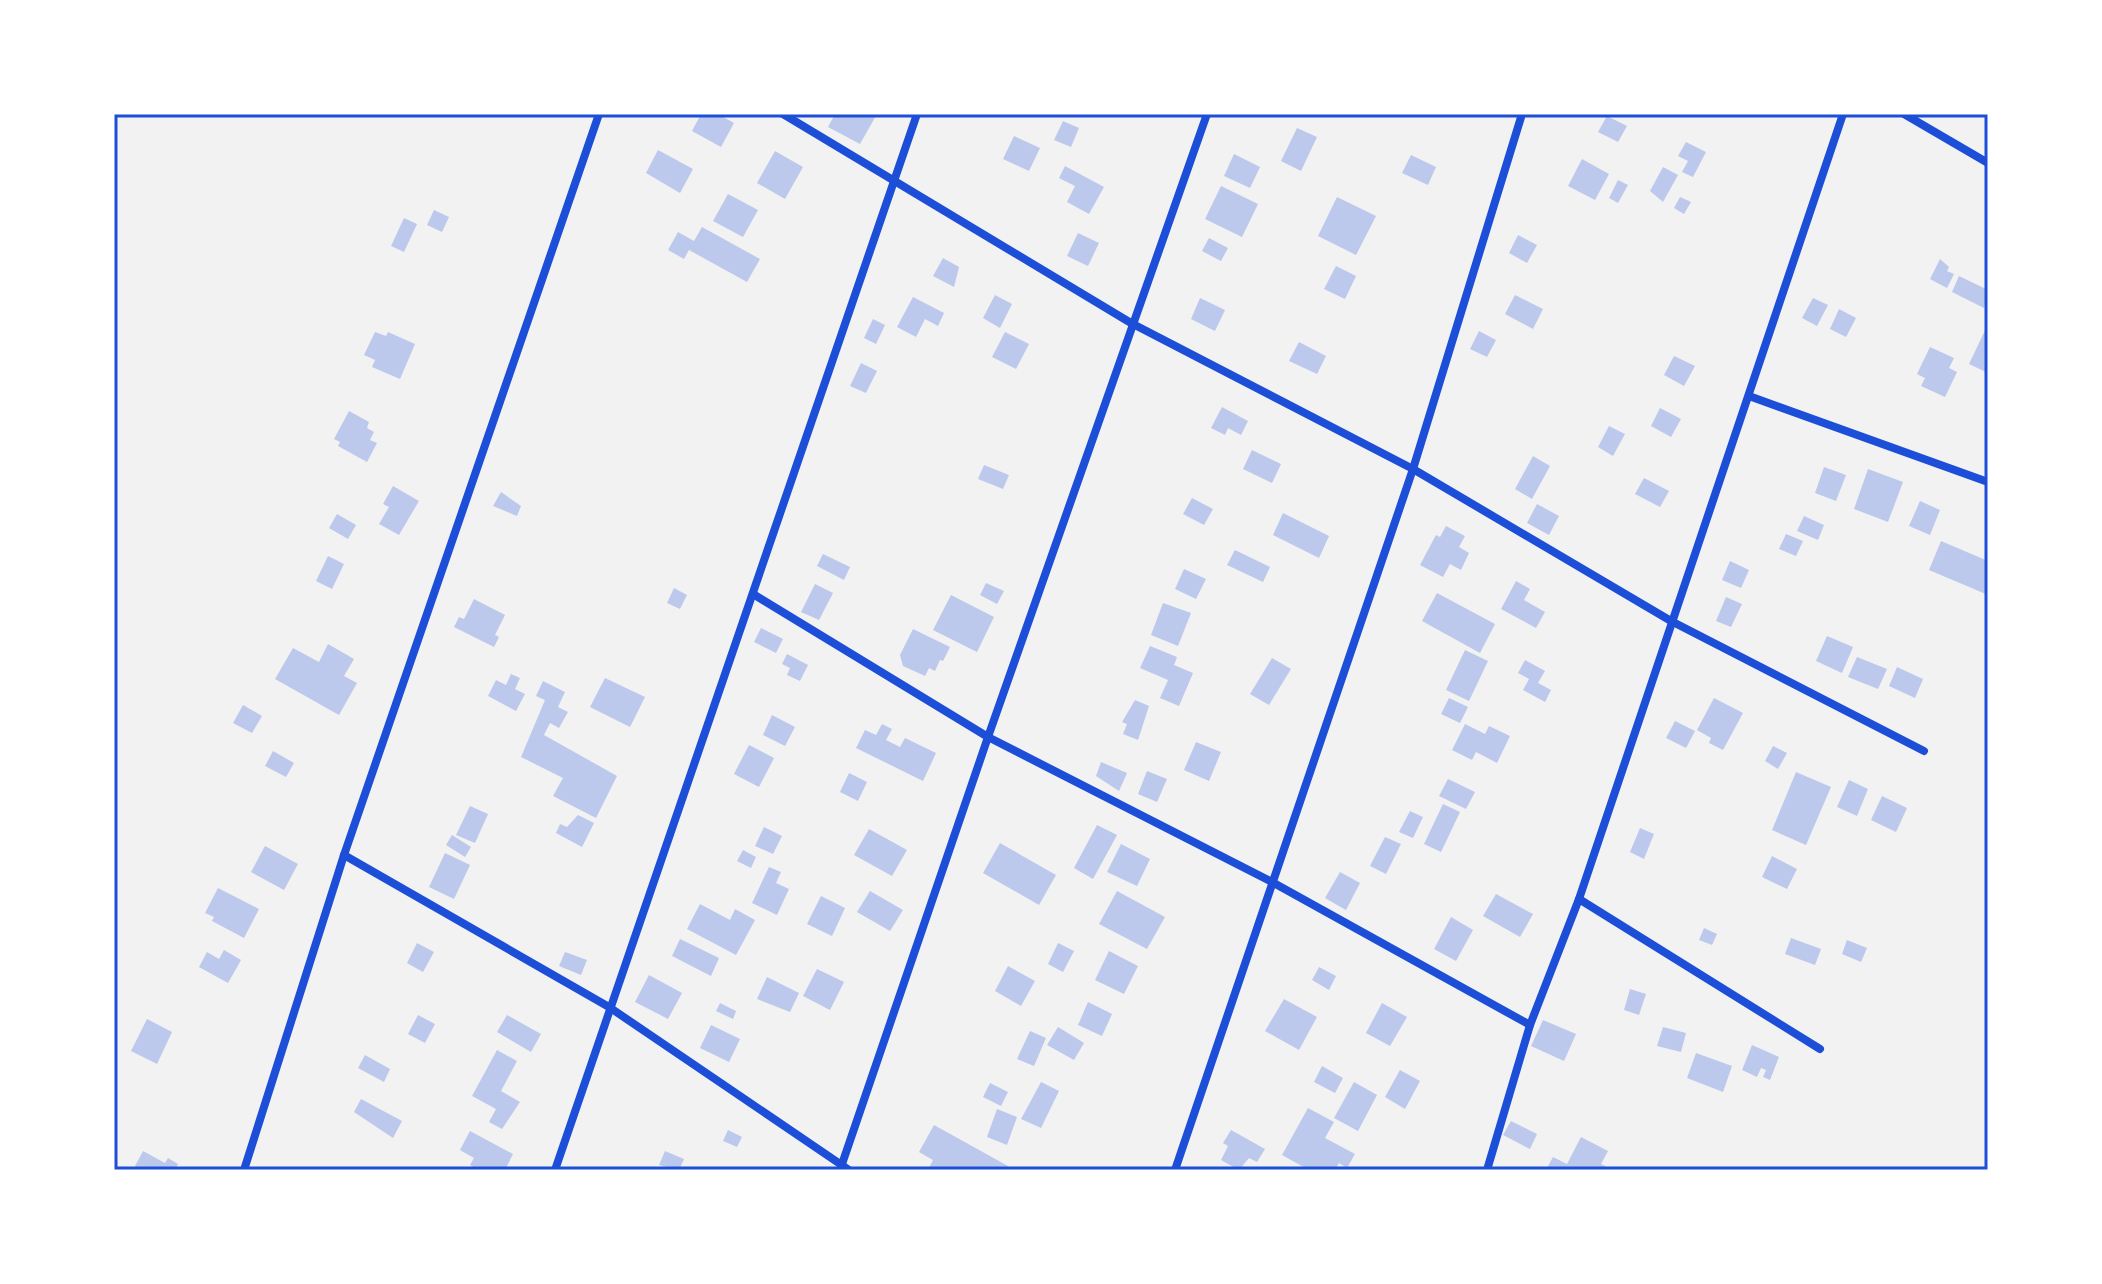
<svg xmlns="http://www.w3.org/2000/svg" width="2102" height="1284" font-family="Rubik,sans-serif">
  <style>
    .building { fill: #bdc9ec }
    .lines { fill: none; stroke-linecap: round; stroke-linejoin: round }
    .minor { stroke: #1d4ed8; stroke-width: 8 }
    .neatline { fill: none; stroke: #1d4ed8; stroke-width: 3 }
  </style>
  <rect width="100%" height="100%" fill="#f2f2f2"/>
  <g class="building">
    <polygon points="701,114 718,114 734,123 721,147 692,131"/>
    <polygon points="835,114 877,114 860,144 828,127"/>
    <polygon points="1607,116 1627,126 1618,142 1598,132"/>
    <polygon points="1063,121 1079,128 1071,147 1054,140"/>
    <polygon points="1297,128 1317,137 1301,171 1281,161"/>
    <polygon points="1014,136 1040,148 1029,171 1003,159"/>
    <polygon points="1686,142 1706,152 1693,177 1682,172 1688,161 1678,156"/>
    <polygon points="658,150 693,169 680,193 646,173"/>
    <polygon points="775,151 803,167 785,199 757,183"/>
    <polygon points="1234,154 1260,167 1250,188 1224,176"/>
    <polygon points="1411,155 1436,167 1428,185 1402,173"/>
    <polygon points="1582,159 1609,174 1595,200 1568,186"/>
    <polygon points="1065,166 1104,187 1089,214 1067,202 1075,186 1059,178"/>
    <polygon points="1663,167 1678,175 1663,202 1650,191"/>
    <polygon points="1618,180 1628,185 1618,203 1609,198"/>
    <polygon points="1221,186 1258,204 1242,237 1205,219"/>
    <polygon points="728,194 758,210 743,237 713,221"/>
    <polygon points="1337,197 1376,216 1356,255 1318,236"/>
    <polygon points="1680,197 1691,202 1684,214 1674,208"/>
    <polygon points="434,210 449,217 442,232 427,225"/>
    <polygon points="404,218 417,224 404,252 391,246"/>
    <polygon points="702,227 760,259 747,282 689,250 684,259 668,250 678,232 694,241"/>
    <polygon points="1078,233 1099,243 1088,266 1067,256"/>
    <polygon points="1518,235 1537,245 1527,263 1509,253"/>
    <polygon points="1209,238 1228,248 1221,261 1202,251"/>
    <polygon points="943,258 959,267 954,287 933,276"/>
    <polygon points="1940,259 1949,267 1947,271 1954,274 1947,288 1930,279"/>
    <polygon points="1336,266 1356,276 1345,299 1324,289"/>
    <polygon points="1959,276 1988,290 1984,308 1952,292"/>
    <polygon points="995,295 1012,304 1000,328 983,318"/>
    <polygon points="1515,295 1543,309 1533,329 1505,314"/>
    <polygon points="913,297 944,313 938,326 925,319 916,337 897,327"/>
    <polygon points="1200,298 1225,310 1215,331 1191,319"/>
    <polygon points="1813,298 1828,305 1817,326 1802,318"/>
    <polygon points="1839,309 1856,318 1846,337 1830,329"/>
    <polygon points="873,319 885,325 876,344 864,338"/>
    <polygon points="1988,324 1988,373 1969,364"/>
    <polygon points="1479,331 1496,340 1487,357 1470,349"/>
    <polygon points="375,332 386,336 388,332 415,344 400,379 372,367 375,360 364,355"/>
    <polygon points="1005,332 1029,344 1016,369 992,357"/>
    <polygon points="1299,342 1326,356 1317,374 1289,361"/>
    <polygon points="1930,347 1954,358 1949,368 1957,372 1945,397 1921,386 1925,378 1917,374"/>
    <polygon points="1674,356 1695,366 1684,386 1664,375"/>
    <polygon points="861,363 877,371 866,393 850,386"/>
    <polygon points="1222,407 1248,421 1241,435 1228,428 1225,435 1211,428"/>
    <polygon points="1660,408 1681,419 1671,437 1651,426"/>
    <polygon points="349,411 369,422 367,428 374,432 370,440 377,443 367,462 338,446 340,442 334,439"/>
    <polygon points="1609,426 1625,434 1613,456 1598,447"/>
    <polygon points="1252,450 1281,464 1272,483 1243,469"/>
    <polygon points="1533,456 1550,466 1532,499 1515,489"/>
    <polygon points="984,465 1009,475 1003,489 978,479"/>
    <polygon points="1824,467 1846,475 1836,501 1815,493"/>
    <polygon points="1868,469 1903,482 1888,522 1854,509"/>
    <polygon points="1644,478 1669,491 1660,507 1635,494"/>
    <polygon points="393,486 419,501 399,535 379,524 389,507 383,504"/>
    <polygon points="501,492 521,506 517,516 493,506"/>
    <polygon points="1192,498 1213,509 1204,525 1183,514"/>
    <polygon points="1920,501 1940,510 1930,535 1909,526"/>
    <polygon points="1537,504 1559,516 1549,535 1527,523"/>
    <polygon points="1283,513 1329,536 1319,558 1273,535"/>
    <polygon points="337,514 356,525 348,539 329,528"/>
    <polygon points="1804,516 1824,525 1818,540 1797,531"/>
    <polygon points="1446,526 1465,536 1459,547 1469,553 1461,570 1450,564 1443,577 1420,565 1436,535 1440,537"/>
    <polygon points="1786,534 1803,541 1796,556 1779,549"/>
    <polygon points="1941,541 1988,561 1988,595 1929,570"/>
    <polygon points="1235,550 1270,567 1263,582 1227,565"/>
    <polygon points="823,554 850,567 844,580 817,566"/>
    <polygon points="328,556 344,564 332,589 316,581"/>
    <polygon points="1730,561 1749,570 1741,588 1722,580"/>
    <polygon points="1184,569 1206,579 1196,599 1175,589"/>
    <polygon points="1516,581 1530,589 1524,600 1545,612 1536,628 1501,609"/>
    <polygon points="986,583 1004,591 997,604 980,595"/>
    <polygon points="815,584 833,593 819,620 801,612"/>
    <polygon points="674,588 687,595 680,609 667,603"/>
    <polygon points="1437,593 1495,624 1480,653 1422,621"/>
    <polygon points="951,595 994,617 977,652 933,630"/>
    <polygon points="1726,597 1742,604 1731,627 1716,621"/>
    <polygon points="474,599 505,615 495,635 499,637 494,647 454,627 459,617 464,619"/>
    <polygon points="1163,603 1191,613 1178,646 1151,635"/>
    <polygon points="761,628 783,639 776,653 754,642"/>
    <polygon points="913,629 950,647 943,661 940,660 935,671 929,668 925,676 903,666 900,655"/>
    <polygon points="1827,636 1853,647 1842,673 1816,661"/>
    <polygon points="328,644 354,659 344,676 357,683 339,715 275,679 293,648 319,662"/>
    <polygon points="1150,646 1177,657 1174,665 1193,673 1179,706 1160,698 1168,680 1140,668"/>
    <polygon points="1465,650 1488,661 1469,701 1446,690"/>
    <polygon points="787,654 808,665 800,681 787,675 790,668 782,664"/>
    <polygon points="1857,657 1887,669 1878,689 1848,677"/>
    <polygon points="1272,658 1291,669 1269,705 1250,694"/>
    <polygon points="1525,660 1545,671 1538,683 1551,690 1545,702 1523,690 1529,679 1518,673"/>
    <polygon points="1897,667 1923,679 1915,698 1889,686"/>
    <polygon points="511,674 520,678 515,689 525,694 516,711 488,696 496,680 506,685"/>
    <polygon points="605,678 645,697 630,727 590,707"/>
    <polygon points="543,681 565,692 558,707 568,712 559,728 550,723 544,735 617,776 596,818 553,796 563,778 521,757 545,700 536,696"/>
    <polygon points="1449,698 1468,707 1460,723 1441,714"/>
    <polygon points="1714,698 1743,713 1723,750 1709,743 1711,738 1697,730"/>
    <polygon points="1135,700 1149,706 1138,740 1123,734 1127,724 1122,722"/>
    <polygon points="243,705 262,716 252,733 233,723"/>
    <polygon points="772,715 795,727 785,746 763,735"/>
    <polygon points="1675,721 1695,731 1686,748 1666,738"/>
    <polygon points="882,724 892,729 886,740 900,747 905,738 936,753 923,781 856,748 865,730 876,735"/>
    <polygon points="1465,724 1485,734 1489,726 1510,736 1497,763 1476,752 1472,760 1452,750"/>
    <polygon points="1196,742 1221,752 1209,781 1184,770"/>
    <polygon points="749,745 774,758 759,787 734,774"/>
    <polygon points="1773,746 1787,753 1778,769 1765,761"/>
    <polygon points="273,751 294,763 286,777 265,766"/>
    <polygon points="1101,762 1127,773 1119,791 1096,776"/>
    <polygon points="1147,771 1167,779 1157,802 1138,794"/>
    <polygon points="1796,772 1831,787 1806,845 1772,830"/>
    <polygon points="849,773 867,782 858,801 840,792"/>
    <polygon points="1448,779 1475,792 1466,809 1439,796"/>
    <polygon points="1849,780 1868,789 1857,816 1837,807"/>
    <polygon points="1882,796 1907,808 1896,832 1871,820"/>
    <polygon points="1443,804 1460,812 1441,852 1424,844"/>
    <polygon points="470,806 488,814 475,843 456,835"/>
    <polygon points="1410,811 1423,817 1413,838 1399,832"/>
    <polygon points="578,815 594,823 582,847 556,833 560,824 567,827"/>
    <polygon points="1097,825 1117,835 1093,879 1074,868"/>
    <polygon points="764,827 782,836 773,854 755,846"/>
    <polygon points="1640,828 1654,834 1644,859 1630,852"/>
    <polygon points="869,829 907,850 892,876 854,855"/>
    <polygon points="452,835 471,847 465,857 446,845"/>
    <polygon points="1385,837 1401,844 1386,874 1370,866"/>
    <polygon points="1000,843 1056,875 1039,905 983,873"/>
    <polygon points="1121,844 1150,859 1137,886 1107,872"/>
    <polygon points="265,846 298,864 284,890 251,872"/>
    <polygon points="743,850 756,857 751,868 737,861"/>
    <polygon points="445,853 470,865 454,899 429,887"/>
    <polygon points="1772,856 1797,869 1787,889 1762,877"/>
    <polygon points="769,867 781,872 776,883 789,889 777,915 752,903"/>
    <polygon points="1340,872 1360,883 1346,910 1325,898"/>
    <polygon points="218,888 259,909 244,938 212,921 214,917 205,913"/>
    <polygon points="870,891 903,910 890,931 857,912"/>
    <polygon points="1117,891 1165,917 1147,949 1099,924"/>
    <polygon points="1496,894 1533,914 1520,937 1483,916"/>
    <polygon points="821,896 845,908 832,936 807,924"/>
    <polygon points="700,904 730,920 735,909 755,920 736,955 687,929"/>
    <polygon points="1451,917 1473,930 1456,961 1434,949"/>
    <polygon points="1704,928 1717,934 1712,945 1699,940"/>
    <polygon points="1791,938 1821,949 1815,965 1785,954"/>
    <polygon points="680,939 719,958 711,976 672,956"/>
    <polygon points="1847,940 1867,948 1861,962 1842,954"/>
    <polygon points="417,943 434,952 423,972 407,963"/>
    <polygon points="1058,943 1074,951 1063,972 1048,964"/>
    <polygon points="224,950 241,960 228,983 199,967 207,952 219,959"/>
    <polygon points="1109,951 1138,966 1124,994 1095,980"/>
    <polygon points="565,952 587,960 581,975 559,966"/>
    <polygon points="1008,966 1035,981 1021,1006 995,991"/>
    <polygon points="1319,967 1336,976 1329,990 1312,980"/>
    <polygon points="817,969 844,982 830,1010 803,996"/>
    <polygon points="649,975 682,993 668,1019 635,1002"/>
    <polygon points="767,977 799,993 790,1012 757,999"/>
    <polygon points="1630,989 1646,994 1639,1015 1624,1010"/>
    <polygon points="1284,999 1317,1017 1299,1050 1265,1031"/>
    <polygon points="1088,1002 1112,1014 1102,1036 1078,1025"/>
    <polygon points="720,1003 736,1011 733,1019 716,1011"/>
    <polygon points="1382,1003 1407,1017 1390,1046 1366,1033"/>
    <polygon points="418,1015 435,1024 425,1043 408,1034"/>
    <polygon points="507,1015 541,1034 531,1052 497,1032"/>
    <polygon points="147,1019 172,1032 157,1064 131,1051"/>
    <polygon points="1543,1020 1576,1034 1564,1061 1531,1046"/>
    <polygon points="711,1025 740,1039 729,1062 700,1048"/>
    <polygon points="1058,1027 1084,1043 1074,1060 1047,1045"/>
    <polygon points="1663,1027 1686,1033 1681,1052 1657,1046"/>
    <polygon points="1030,1031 1046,1038 1034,1066 1017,1059"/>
    <polygon points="1752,1045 1779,1057 1770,1080 1763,1077 1766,1070 1761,1068 1757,1077 1742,1070"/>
    <polygon points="497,1050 517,1061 501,1091 520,1102 502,1129 489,1122 496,1109 472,1096"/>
    <polygon points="1696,1053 1732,1066 1723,1092 1687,1078"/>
    <polygon points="365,1055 390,1069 384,1082 358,1068"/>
    <polygon points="1322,1066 1343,1078 1335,1093 1314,1082"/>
    <polygon points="1400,1070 1420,1081 1405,1109 1385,1097"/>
    <polygon points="1041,1082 1059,1091 1041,1128 1021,1119"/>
    <polygon points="1354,1082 1377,1095 1358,1131 1334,1118"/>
    <polygon points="990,1083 1008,1092 1001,1106 983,1097"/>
    <polygon points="361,1099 402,1121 393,1138 354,1112"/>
    <polygon points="1308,1108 1334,1122 1325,1138 1355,1154 1347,1168 1339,1163 1335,1170 1309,1170 1282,1155"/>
    <polygon points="997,1109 1017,1117 1007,1145 987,1137"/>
    <polygon points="1511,1121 1537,1134 1530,1149 1503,1135"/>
    <polygon points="934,1125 1008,1166 1006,1170 928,1170 933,1160 919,1152"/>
    <polygon points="728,1130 742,1137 737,1147 723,1141"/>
    <polygon points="1231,1130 1265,1149 1257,1162 1249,1158 1239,1170 1221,1160 1228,1146 1223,1143"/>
    <polygon points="470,1131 513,1154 505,1170 478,1170 470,1165 474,1158 460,1150"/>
    <polygon points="1581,1137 1608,1151 1601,1164 1613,1170 1546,1170 1553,1157 1567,1164"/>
    <polygon points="143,1151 165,1163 168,1158 178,1164 175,1170 141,1170 135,1166"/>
    <polygon points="665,1151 684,1159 679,1170 659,1165"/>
  </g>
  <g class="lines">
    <g class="minor">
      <polyline points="783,114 1131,323 1413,469 1175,1170"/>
      <polyline points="1522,114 1413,469 1671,621 1924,751"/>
      <polyline points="1904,114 1988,163"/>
      <polyline points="1749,396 1988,482"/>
      <polyline points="753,594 988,737 1207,114"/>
      <polyline points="344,855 609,1007 849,1170"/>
      <polyline points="1579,899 1820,1049"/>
      <polyline points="244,1170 344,855 599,114"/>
      <polyline points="555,1170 917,114"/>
      <polyline points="840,1170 988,737 1272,882 1530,1025"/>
      <polyline points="1487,1170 1530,1025 1579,899 1843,114"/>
    </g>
  </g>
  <rect width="2102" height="1284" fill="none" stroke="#ffffff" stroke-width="232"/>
  <rect x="116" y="116" width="1870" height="1052" class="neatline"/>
</svg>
